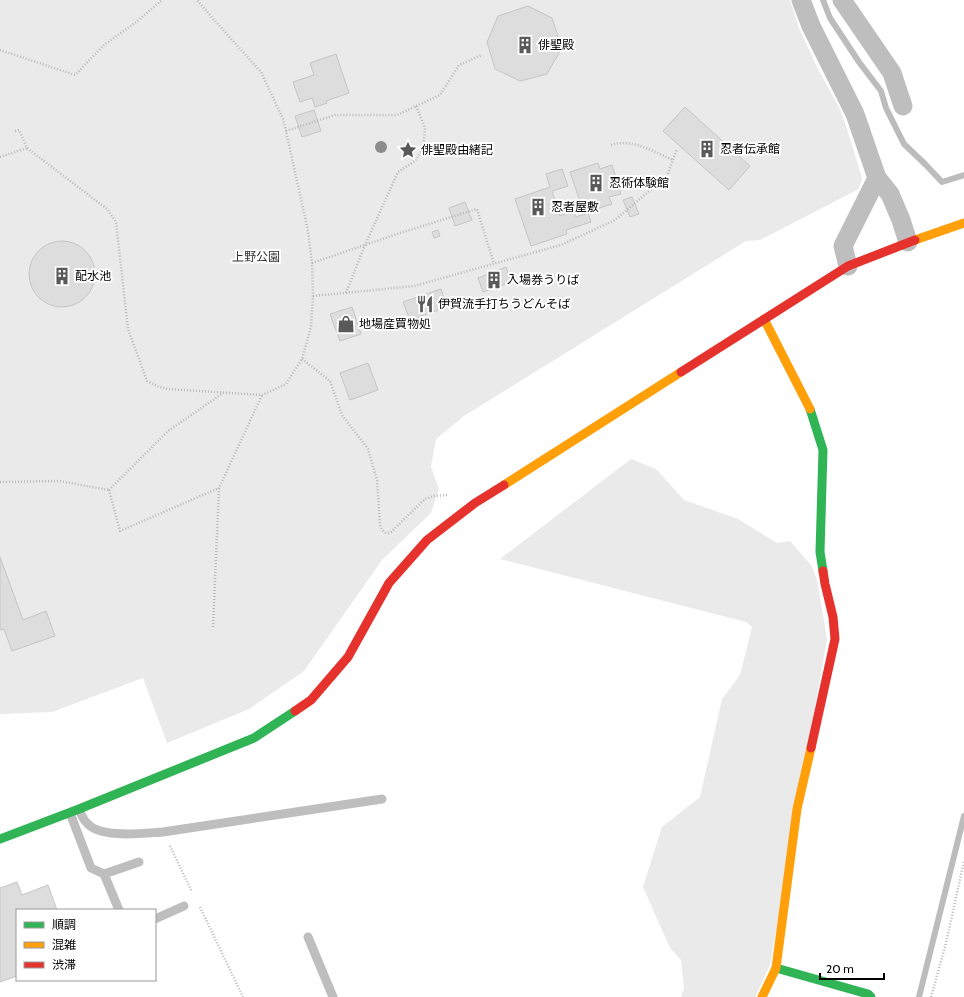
<svg xmlns="http://www.w3.org/2000/svg" width="964" height="997" font-family="Cabin,'Noto Sans JP',sans-serif">
  <style>
    .green { fill: #eaeaea }
    .lines { fill: none; stroke-linecap: round; stroke-linejoin: round }
    .stream { stroke: #bcbcbc; stroke-width: 6 }
    .building { fill: #ddd; stroke: #c5c5c5 }
    .path { stroke: #b8b8b8; stroke-width: 2.5; stroke-dasharray: 1 2; stroke-linecap: butt }
    .lane { stroke: #bebebe; stroke-width: 9 }
    .street { stroke: #bebebe; stroke-width: 19 }
    .fast { stroke: #30b455; stroke-width: 9 }
    .slow { stroke: #ff9f0a; stroke-width: 9 }
    .jam { stroke: #e5322d; stroke-width: 9 }
    .tree { fill: #8d8d8d }
    .labels { text-anchor: middle; stroke-width: 4; stroke-linejoin: round; paint-order: stroke }
    .poi-label { font-size: 12px; fill: #000; stroke: #fff; text-anchor: start }
    .park-label { font-size: 12px; fill: #303030; stroke: #fff }
  </style>
  <rect width="100%" height="100%" fill="#fff"/>
  <g class="green">
    <polygon points="0,0 790,0 799,28 818,69 840,109 848,132 862,178 859,189 760,240 746,241 464,416 436,439 431,467 439,489 431,513 382,560 304,671 249,709 167,743 143,678 52,712 0,714"/>
    <polygon points="631,459 656,469 684,500 738,519 777,543 790,541 811,565 817,579 827,639 770,965 755,997 681,997 684,988 681,960 670,948 643,887 662,827 700,797 722,699 740,675 752,627 746,622 500,559"/>
  </g>
  <g class="lines">
    <g class="stream">
      <polyline points="823,0 830,18 859,62 881,91 886,108 904,144 925,164 942,182 964,175"/>
      <polyline points="919,997 964,816"/>
    </g>
  </g>
  <g class="building">
    <polygon points="528,6 552,18 562,48 547,74 520,81 495,69 487,42 498,16"/>
    <polygon points="336,54 349,93 326,101 327,103 315,107 312,98 300,102 293,82 314,75 310,63"/>
    <polygon points="685,107 750,166 729,190 663,131"/>
    <polygon points="314,110 321,131 302,137 295,116"/>
    <polygon points="598,163 600,169 612,165 621,194 609,197 612,204 584,213 570,172"/>
    <polygon points="562,169 568,186 552,191 560,216 565,214 563,208 568,206 570,212 574,211 576,217 588,213 591,222 566,230 567,234 531,246 515,199 550,187 546,174"/>
    <polygon points="632,197 639,214 630,217 623,200"/>
    <polygon points="465,202 472,220 455,226 449,208"/>
    <polygon points="438,230 440,236 434,238 432,232"/>
    <circle cx="62" cy="274" r="33"/>
    <polygon points="506,267 511,282 483,292 478,278"/>
    <polygon points="441,289 447,307 410,320 403,302"/>
    <polygon points="352,307 361,334 340,341 330,314"/>
    <polygon points="368,363 378,390 350,400 340,373"/>
    <polygon points="0,557 23,620 46,611 55,636 12,651 4,629 0,630"/>
    <polygon points="17,882 22,895 48,885 57,910 17,910 17,976 0,982 0,888"/>
  </g>
  <g class="lines">
    <g class="path">
      <polyline points="0,50 75,75 104,45 135,23 162,0"/>
      <polyline points="15,131 19,130 27,148 107,209 116,222 128,329 147,381 159,387 168,389 262,395 286,384 302,359 311,327 313,296 312,263 308,231 286,131 283,119 261,72 216,22 197,0"/>
      <polyline points="286,131 335,115 397,115 440,95 459,65 482,55"/>
      <path d="M611 145C632 138 654 152 673 160"/>
      <polyline points="0,157 27,148"/>
      <polyline points="312,263 397,234 477,209 494,264"/>
      <polyline points="346,293 365,245 398,172 415,161 423,149 425,128 416,106"/>
      <polyline points="313,296 414,286 561,245 615,220 667,176 677,149"/>
      <path d="M302 359 330 381 342 415 368 449 377 480 380 525C382 531 385 535 391 532L425 499 434 496 448 495"/>
      <polyline points="0,482 59,481 109,490"/>
      <polyline points="109,490 168,431 223,393"/>
      <polyline points="109,490 120,531 219,488"/>
      <polyline points="213,627 219,488 262,395"/>
      <polyline points="170,846 192,892"/>
      <polyline points="200,907 243,997"/>
      <polyline points="931,997 946,943 964,861"/>
    </g>
    <g class="lane">
      <path d="M79 809C81 814 83 820 87 823 100 839 144 833 163 832L382 799"/>
      <polyline points="70,813 91,868 104,874 119,910"/>
      <polyline points="104,874 139,862"/>
      <polyline points="155,919 184,906"/>
      <polyline points="308,937 333,997"/>
    </g>
    <g class="street">
      <polyline points="801,0 811,26 855,114 877,178 843,246 848,266"/>
      <polyline points="842,0 892,73 903,106"/>
      <polyline points="877,178 890,194 901,220 908,242"/>
    </g>
    <g class="fast">
      <polyline points="810,409 823,450 820,552 823,571"/>
      <polyline points="0,839 79,809 254,738 295,711"/>
      <polyline points="776,968 868,994 871,997"/>
    </g>
    <g class="slow">
      <polyline points="915,240 964,223"/>
      <polyline points="764,319 810,409"/>
      <polyline points="504,485 681,372"/>
      <polyline points="762,997 776,968 797,809 811,748"/>
    </g>
    <g class="jam">
      <polyline points="681,372 848,266 915,240"/>
      <polyline points="295,711 311,700 348,657 389,583 427,540 475,503 504,485"/>
      <polyline points="811,748 835,639 833,617 825,584 823,571"/>
    </g>
  </g>
  <circle class="tree" cx="381" cy="147" r="6"/>
  <defs>
    <g id="building-bare" transform="scale(1.38)"><path d="M-4-6H4V6H1V3H-1V6H-4ZM-2.5-4.3h1.7v1.8h-1.7ZM.8-4.3h1.7v1.8H.8ZM-2.5-1h1.7V.8h-1.7ZM.8-1h1.7V.8H.8Z" fill="#595959" stroke="#fff" stroke-width="2.5" paint-order="stroke"/></g>
    <g id="sight-bare" transform="scale(1.38)"><path d="M0-6L1.8-2.2L6-1.7L2.9 1.2L3.7 5.4L0 3.3L-3.7 5.4L-2.9 1.2L-6-1.7L-1.8-2.2Z" fill="#595959" stroke="#fff" stroke-width="2.5" paint-order="stroke"/></g>
    <g id="restaurant-bare" transform="scale(1.38)"><path d="M-5-6h1v4h1v-4h1v4h1v-4h1v5L-1.5 .5V6h-2V.5L-5-1ZM5-6V6H3V1.5H1.5Q1.5-4 5-6Z" fill="#595959" stroke="#fff" stroke-width="2.5" paint-order="stroke"/></g>
    <g id="shop-bare" transform="scale(1.38)"><path d="M-5-2.5h2.3a2.7 3.5 0 0 1 5.4 0H5L5.5 6h-11ZM-1.5-2.5h3a1.5 2.3 0 0 0-3 0Z" fill="#595959" stroke="#fff" stroke-width="2.5" paint-order="stroke"/></g>
  </defs>
  <g fill-rule="evenodd">
    <use href="#building-bare" x="525" y="45"/>
    <use href="#building-bare" x="707" y="149"/>
    <use href="#sight-bare" x="408" y="150"/>
    <use href="#building-bare" x="596" y="183"/>
    <use href="#building-bare" x="538" y="207"/>
    <use href="#building-bare" x="62" y="276"/>
    <use href="#building-bare" x="494" y="280"/>
    <use href="#restaurant-bare" x="425" y="304"/>
    <use href="#shop-bare" x="346" y="324"/>
  </g>
  <g class="labels">
    <g class="poi-label">
      <text x="538" y="49">俳聖殿</text>
      <text x="720" y="153">忍者伝承館</text>
      <text x="421" y="154">俳聖殿由緒記</text>
      <text x="609" y="187">忍術体験館</text>
      <text x="551" y="211">忍者屋敷</text>
      <text x="75" y="280">配水池</text>
      <text x="507" y="284">入場券うりば</text>
      <text x="438" y="308">伊賀流手打ちうどんそば</text>
      <text x="359" y="328">地場産買物処</text>
    </g>
    <g class="park-label">
      <text x="256" y="261">上野公園</text>
    </g>
  </g>
  <rect x="16" y="909" width="140" height="72" fill="#ffffff" stroke="#999999"/>
  <rect x="24" y="922" width="20" height="6" fill="#30b455" stroke="#999999"/>
  <text x="52" y="929" font-size="12" fill="#000000">順調</text>
  <rect x="24" y="942" width="20" height="6" fill="#ff9f0a" stroke="#999999"/>
  <text x="52" y="949" font-size="12" fill="#000000">混雑</text>
  <rect x="24" y="962" width="20" height="6" fill="#e5322d" stroke="#999999"/>
  <text x="52" y="969" font-size="12" fill="#000000">渋滞</text>
  <path d="M820 973v6h64v-6" fill="none" stroke="#000000" stroke-width="2"/>
  <text x="826" y="973" font-size="12" fill="#000000" stroke="#ffffff" stroke-width="3" paint-order="stroke">20 m</text>
</svg>
